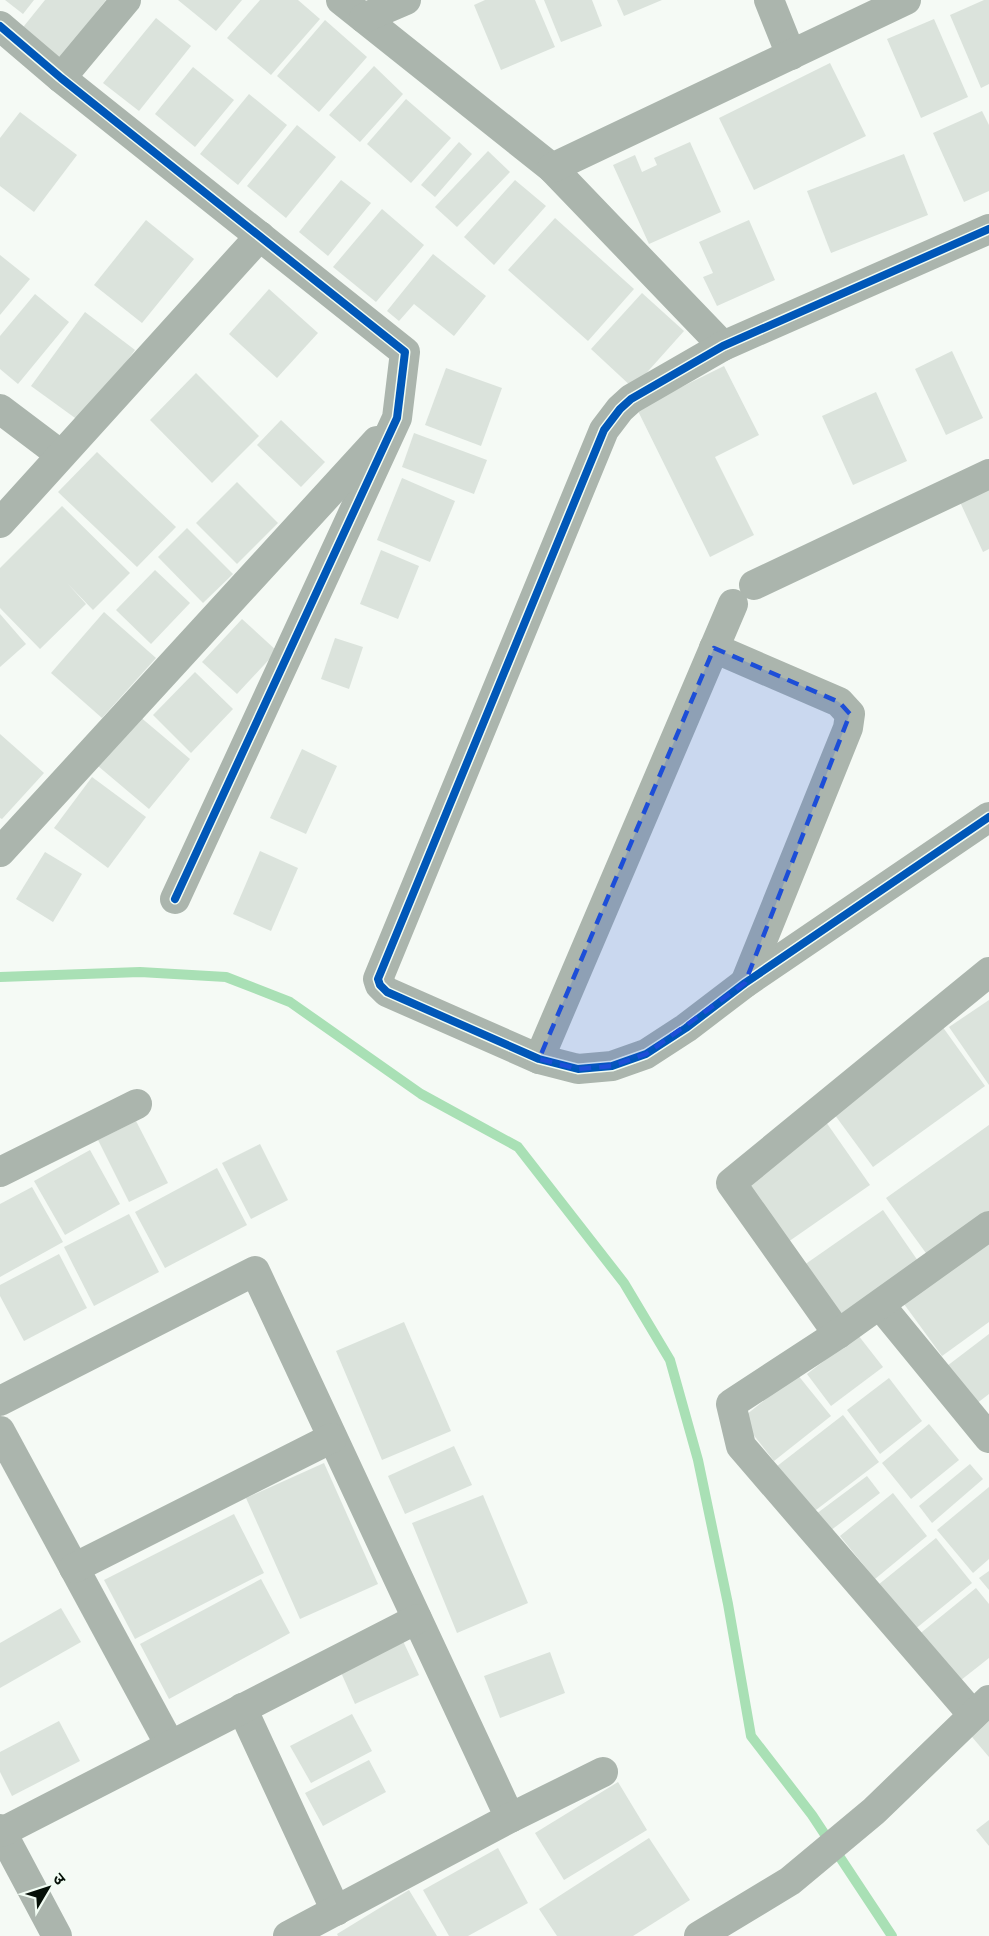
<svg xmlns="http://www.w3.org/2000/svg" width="989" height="1936" font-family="'Space Grotesk','Noto Sans Devanagari',sans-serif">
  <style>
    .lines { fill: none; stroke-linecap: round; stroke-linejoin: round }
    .stream { stroke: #a9e0b5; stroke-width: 10 }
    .building { fill: #dbe3dc }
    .street { stroke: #abb5ad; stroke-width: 30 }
    .cycleway-casing { stroke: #f2fdf4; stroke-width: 11 }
    .cycleway { stroke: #0057b8; stroke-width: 8 }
    .marked { fill: #1d4ed8; fill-opacity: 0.2; stroke: #1d4ed8; stroke-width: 4.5; stroke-dasharray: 12 8; stroke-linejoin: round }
  </style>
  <rect width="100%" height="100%" fill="#f5faf5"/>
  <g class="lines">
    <polyline class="stream" points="0,977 140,972 226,977 290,1002 421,1094 518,1147 624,1283 670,1360 698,1460 728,1604 751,1736 812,1815 892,1936"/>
  </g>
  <g class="building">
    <polygon points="5,0 34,0 23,14"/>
    <polygon points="45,0 106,0 57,62 20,31"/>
    <polygon points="178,0 242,0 216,31"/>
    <polygon points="260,0 298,0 320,19 271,75 227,38"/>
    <polygon points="485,0 535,0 555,47 501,70 474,5"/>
    <polygon points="544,0 592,0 602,26 561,42"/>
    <polygon points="617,0 662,0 624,16"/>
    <polygon points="984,0 989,0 989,84 981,88 950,15"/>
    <polygon points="156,18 191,46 139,111 103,83"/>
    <polygon points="934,19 968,97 921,118 887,39"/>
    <polygon points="325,20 367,57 319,112 277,76"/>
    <polygon points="830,63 866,136 754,190 719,118"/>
    <polygon points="374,66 403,94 360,142 329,115"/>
    <polygon points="193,67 234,100 195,147 155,114"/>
    <polygon points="249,94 287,125 238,185 200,154"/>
    <polygon points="406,99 451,138 411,183 367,144"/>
    <polygon points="982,111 989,125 989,191 964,202 933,133"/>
    <polygon points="20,112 77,155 34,212 0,186 0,138"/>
    <polygon points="297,125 336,157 286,218 247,186"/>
    <polygon points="459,142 472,154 435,197 421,185"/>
    <polygon points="690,142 721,212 649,244 613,165 635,155 642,172 657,165 654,158"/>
    <polygon points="488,151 510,172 457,227 435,207"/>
    <polygon points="904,154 928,215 831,253 807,191"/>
    <polygon points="341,180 371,203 328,256 299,232"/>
    <polygon points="515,180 546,206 494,265 464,237"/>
    <polygon points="382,209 424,245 376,302 333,267"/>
    <polygon points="555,218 634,289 588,341 508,270"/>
    <polygon points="146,220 194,259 142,323 94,285"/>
    <polygon points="749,220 775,280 717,306 703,277 713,273 699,242"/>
    <polygon points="433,254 486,296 454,336 414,304 399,321 387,311"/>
    <polygon points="0,255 30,279 0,315"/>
    <polygon points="269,289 318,333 277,378 229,334"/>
    <polygon points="642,293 684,331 633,388 591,349"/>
    <polygon points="35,294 69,322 18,384 0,369 0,336"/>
    <polygon points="85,312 135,350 82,423 31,386"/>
    <polygon points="952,351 983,418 946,435 915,369"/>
    <polygon points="724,366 759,435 715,457 754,535 710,557 637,409"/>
    <polygon points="446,368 502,388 481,446 425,425"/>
    <polygon points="196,373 259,436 212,483 150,420"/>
    <polygon points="876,392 907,461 853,485 822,416"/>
    <polygon points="281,420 325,462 301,487 257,445"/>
    <polygon points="414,433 487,460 474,494 402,467"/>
    <polygon points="97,452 176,527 137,567 58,492"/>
    <polygon points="402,478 455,501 430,562 377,540"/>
    <polygon points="237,482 278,523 237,564 196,523"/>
    <polygon points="989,488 989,549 983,552 960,502"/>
    <polygon points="62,506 130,573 93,610 68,584 86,604 40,649 0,608 0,568"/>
    <polygon points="187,528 233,574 203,603 158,557"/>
    <polygon points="381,550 419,566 398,619 360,604"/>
    <polygon points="155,570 190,603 151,644 116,610"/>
    <polygon points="104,612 156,658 102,718 51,673"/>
    <polygon points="0,614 26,644 0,667"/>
    <polygon points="242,619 277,651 237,694 202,662"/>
    <polygon points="335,638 363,647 349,689 321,679"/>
    <polygon points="195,672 233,709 191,753 153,715"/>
    <polygon points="139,716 190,759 149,809 98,766"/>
    <polygon points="0,734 44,773 2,819 0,818"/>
    <polygon points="302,749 337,766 306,834 270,818"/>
    <polygon points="92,777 146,817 108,868 54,828"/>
    <polygon points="260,851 298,868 271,931 233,914"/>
    <polygon points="45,852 82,874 53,922 16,899"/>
    <polygon points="989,1000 989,1085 949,1027"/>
    <polygon points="942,1026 985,1086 873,1167 829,1107"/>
    <polygon points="136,1121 168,1183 129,1202 98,1140"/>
    <polygon points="826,1122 870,1185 788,1242 744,1179"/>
    <polygon points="989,1125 989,1219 931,1260 886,1198"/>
    <polygon points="260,1144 288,1200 251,1219 222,1163"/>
    <polygon points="90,1150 120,1204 65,1235 34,1181"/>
    <polygon points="217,1168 247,1225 165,1268 135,1212"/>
    <polygon points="32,1187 63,1242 0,1277 0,1204"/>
    <polygon points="883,1210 918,1261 832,1320 797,1270"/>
    <polygon points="129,1214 159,1272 94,1306 64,1247"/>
    <polygon points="989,1241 989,1322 942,1356 904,1304"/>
    <polygon points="59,1254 87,1308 24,1341 0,1296 0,1285"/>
    <polygon points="404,1322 451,1431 382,1460 336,1351"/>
    <polygon points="989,1334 989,1394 976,1404 947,1366"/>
    <polygon points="858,1335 883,1367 831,1406 807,1374"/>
    <polygon points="797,1374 831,1416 774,1461 741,1419"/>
    <polygon points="889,1378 922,1421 880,1454 847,1410"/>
    <polygon points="843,1415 879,1462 812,1513 776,1467"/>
    <polygon points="929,1424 959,1460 911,1499 882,1463"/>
    <polygon points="454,1446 472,1485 405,1514 388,1476"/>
    <polygon points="324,1463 378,1584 300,1619 246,1498"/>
    <polygon points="970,1464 983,1479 932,1523 919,1506"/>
    <polygon points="867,1476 880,1493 826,1534 812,1517"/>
    <polygon points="989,1487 989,1559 973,1573 937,1530"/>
    <polygon points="893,1493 927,1536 875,1579 840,1536"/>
    <polygon points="483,1495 528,1603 457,1633 412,1523"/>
    <polygon points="234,1514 264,1573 135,1639 104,1580"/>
    <polygon points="936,1538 972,1583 914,1630 878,1585"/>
    <polygon points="989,1571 989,1590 979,1578"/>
    <polygon points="261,1579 290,1633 169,1699 140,1644"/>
    <polygon points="976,1588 989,1604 989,1658 956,1684 917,1636"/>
    <polygon points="61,1608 81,1642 0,1688 0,1643"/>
    <polygon points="402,1639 419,1675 355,1704 339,1668"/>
    <polygon points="550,1652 565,1693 500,1718 484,1676"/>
    <polygon points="989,1713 989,1757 967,1731"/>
    <polygon points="352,1714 372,1751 311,1783 290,1746"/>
    <polygon points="59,1721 80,1761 12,1796 0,1772 0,1752"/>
    <polygon points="369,1760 386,1792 323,1826 305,1793"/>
    <polygon points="618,1782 647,1830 564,1880 535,1833"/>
    <polygon points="989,1820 989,1846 976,1830"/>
    <polygon points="649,1838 690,1900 633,1936 557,1936 539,1909"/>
    <polygon points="498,1848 528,1903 468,1936 449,1936 423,1890"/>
    <polygon points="409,1890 437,1936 338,1936 337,1934"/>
  </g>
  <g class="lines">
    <g class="street">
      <polyline points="341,0 552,168 723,346"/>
      <polyline points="769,0 791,55"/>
      <polyline points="364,18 406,0"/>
      <polyline points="0,26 61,78 405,352 397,418 175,899"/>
      <polyline points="61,78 126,0"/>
      <polyline points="552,168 906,0"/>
      <polyline points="989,229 723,346 631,399 620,409 604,430 378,979 380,985 387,992 539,1059 578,1069 612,1066 646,1054 686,1028 745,983 989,817"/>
      <polyline points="0,409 61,455"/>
      <polyline points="0,523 260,236"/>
      <polyline points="754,585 989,474"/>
      <polyline points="714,648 839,702 850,714 848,728 745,983"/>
      <polyline points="0,852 377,441"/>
      <polyline points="539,1059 733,604"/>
      <polyline points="0,1172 137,1104"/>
      <polyline points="880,1305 989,1438"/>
      <polyline points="838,1334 731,1183 989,972"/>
      <polyline points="0,1401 255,1271 510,1818"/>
      <polyline points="0,1431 170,1745"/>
      <polyline points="74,1568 332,1438"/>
      <polyline points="242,1708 336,1911"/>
      <polyline points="973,1715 741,1446 731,1404 838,1334 989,1226"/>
      <polyline points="0,1829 57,1936"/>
      <polyline points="2,1832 417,1619"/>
      <polyline points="288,1936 510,1818 603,1772"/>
      <polyline points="699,1936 790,1881 874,1811 989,1700"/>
    </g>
    <g class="cycleway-casing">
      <g id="cycleway">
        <polyline points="0,26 61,78 405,352 397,418 175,899"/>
        <polyline points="989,229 723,346 631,399 620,409 604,430 378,979 380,985 387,992 539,1059 578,1069 612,1066 646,1054 686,1028 745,983 989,817"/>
      </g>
    </g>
    <use href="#cycleway" class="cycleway"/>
  </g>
  <path class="marked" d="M714 648 839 702 850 714 745 983 646 1054 612 1066 578 1069 539 1059Z"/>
  <g transform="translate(48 1888) rotate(51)" stroke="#f2fdf4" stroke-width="4.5" paint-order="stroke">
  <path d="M0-4.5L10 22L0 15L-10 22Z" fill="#061008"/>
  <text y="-9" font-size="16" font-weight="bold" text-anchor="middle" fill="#061008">उ</text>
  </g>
</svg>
